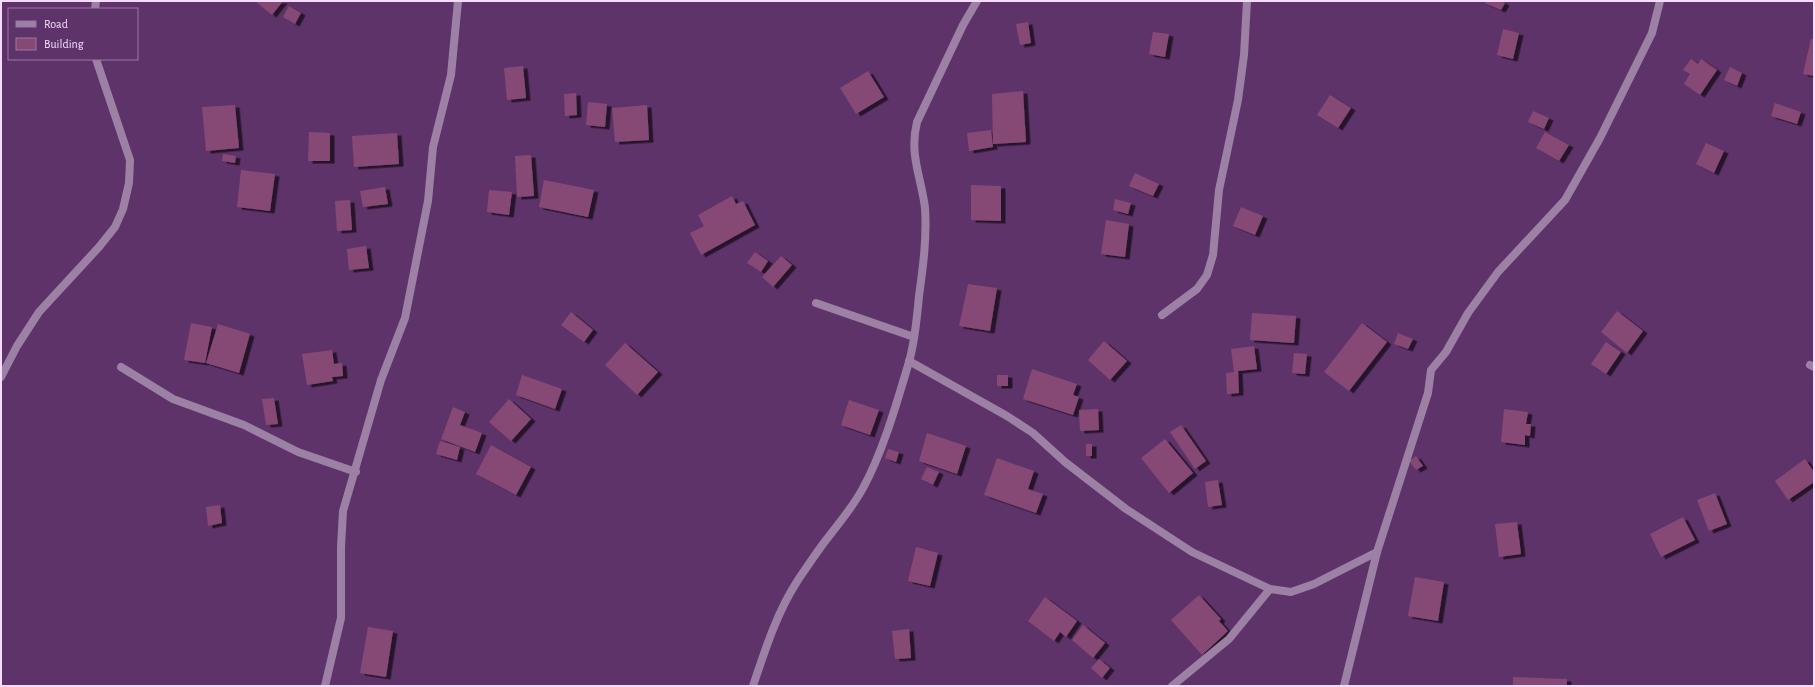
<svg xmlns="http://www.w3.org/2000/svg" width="1815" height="687" font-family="'Alegreya Sans',sans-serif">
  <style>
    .building { fill: #864975; filter: url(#shadow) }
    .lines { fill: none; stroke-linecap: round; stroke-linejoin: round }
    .street { stroke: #9c81a4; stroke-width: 8 }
  </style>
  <defs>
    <filter id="shadow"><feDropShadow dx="4.5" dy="2.5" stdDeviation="0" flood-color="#0009"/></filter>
  </defs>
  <rect width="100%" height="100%" fill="#5e336a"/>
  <g class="building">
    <polygon points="255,1 283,1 272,15"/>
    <polygon points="1486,1 1501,1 1505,3 1501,10 1485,3"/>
    <polygon points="289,6 301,13 295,24 283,17"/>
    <polygon points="1028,22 1031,43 1020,45 1016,24"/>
    <polygon points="1503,29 1519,33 1513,59 1497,55"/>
    <polygon points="1153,32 1169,34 1165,57 1149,54"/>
    <polygon points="1811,39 1814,39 1814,76 1803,74"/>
    <polygon points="1691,59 1698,64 1701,59 1717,70 1700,95 1684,84 1690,74 1683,70"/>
    <polygon points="523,66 526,98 507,100 504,68"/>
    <polygon points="1730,67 1742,73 1737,86 1724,80"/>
    <polygon points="868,71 884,97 856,114 840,88"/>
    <polygon points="1023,91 1026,142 993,144 992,94"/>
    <polygon points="576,93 577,115 565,116 564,94"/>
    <polygon points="1330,95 1351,108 1338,128 1317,115"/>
    <polygon points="588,102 607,104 605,127 586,125"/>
    <polygon points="1775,103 1801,112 1797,124 1771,116"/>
    <polygon points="235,105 239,148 206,151 202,107"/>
    <polygon points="647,105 649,140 615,142 612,108"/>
    <polygon points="1533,111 1549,118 1544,129 1528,122"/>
    <polygon points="991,130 993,147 969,151 967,133"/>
    <polygon points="309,132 330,133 330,161 308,161"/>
    <polygon points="1545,132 1569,145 1559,161 1536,148"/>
    <polygon points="397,133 399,164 354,167 352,136"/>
    <polygon points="1706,143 1724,151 1714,173 1696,164"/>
    <polygon points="223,154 236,156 235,163 222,161"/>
    <polygon points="531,155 534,196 517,197 515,156"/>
    <polygon points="241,170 275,174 270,211 237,207"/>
    <polygon points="1135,173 1159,184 1153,196 1129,186"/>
    <polygon points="544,180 594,190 588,217 539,207"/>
    <polygon points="971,185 1001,186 1001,221 971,220"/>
    <polygon points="385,187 388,204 363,207 360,191"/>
    <polygon points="489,190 512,192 509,215 487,212"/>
    <polygon points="732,196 736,204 743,201 755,225 701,255 690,233 704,226 698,215"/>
    <polygon points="1115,199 1131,203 1128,214 1113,210"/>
    <polygon points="350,200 352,230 337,231 335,201"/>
    <polygon points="1241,207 1263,216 1255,235 1233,226"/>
    <polygon points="1106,220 1129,224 1125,257 1101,254"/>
    <polygon points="366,246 369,268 349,270 347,249"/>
    <polygon points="755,252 768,261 761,272 747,263"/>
    <polygon points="781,256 792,265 773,287 762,277"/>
    <polygon points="968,284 997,288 990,331 959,326"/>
    <polygon points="1617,311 1643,331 1627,353 1601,332"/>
    <polygon points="571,312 593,330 584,342 561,325"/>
    <polygon points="1252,313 1296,316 1294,343 1250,340"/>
    <polygon points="191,323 212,327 205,363 184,360"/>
    <polygon points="1362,323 1387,342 1349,391 1324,372"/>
    <polygon points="218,324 250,334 239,373 206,363"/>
    <polygon points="1398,333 1413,339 1408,349 1394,344"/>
    <polygon points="1104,341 1127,361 1110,380 1088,360"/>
    <polygon points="1606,342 1621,352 1606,374 1591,364"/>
    <polygon points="625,343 658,372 637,395 605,365"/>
    <polygon points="1254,346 1257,369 1238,371 1239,393 1227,394 1226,373 1234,372 1231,349"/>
    <polygon points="332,350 334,364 342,363 343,376 332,377 333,381 307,385 302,354"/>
    <polygon points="1294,353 1307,354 1305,374 1292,373"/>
    <polygon points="1032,369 1077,384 1073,395 1079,397 1073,415 1023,399"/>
    <polygon points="522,375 562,389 555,409 516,395"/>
    <rect x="997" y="375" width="11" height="11"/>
    <polygon points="274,398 278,424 266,425 262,399"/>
    <polygon points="509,399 531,419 511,441 489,422"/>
    <polygon points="849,400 879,410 870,435 841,425"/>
    <polygon points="453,407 465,412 460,425 482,433 475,452 441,439"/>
    <polygon points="1098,409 1099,430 1080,431 1079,410"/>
    <polygon points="1504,409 1528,412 1526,424 1531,424 1530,436 1525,435 1525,445 1501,442"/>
    <polygon points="1181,425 1206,461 1195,469 1170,432"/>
    <polygon points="927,433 966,446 957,474 919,461"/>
    <polygon points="1165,439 1193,473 1169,493 1141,458"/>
    <polygon points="440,441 460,447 457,460 436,454"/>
    <rect x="1086" y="444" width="6" height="12"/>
    <polygon points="491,445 531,467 516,495 476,474"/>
    <polygon points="888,449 899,452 896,462 885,458"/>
    <polygon points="1416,456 1423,466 1416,470 1409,461"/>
    <polygon points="997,458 1034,471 1028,489 1043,494 1036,513 984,495"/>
    <polygon points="1805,459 1814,472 1814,482 1788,500 1775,481"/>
    <polygon points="927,467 939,472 933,485 921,479"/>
    <polygon points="1218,480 1222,505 1208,507 1205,482"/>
    <polygon points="1715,493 1727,524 1709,531 1697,500"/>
    <polygon points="220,505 222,523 208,526 206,507"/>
    <polygon points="1683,517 1695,540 1661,557 1650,534"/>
    <polygon points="1517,522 1521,554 1499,557 1495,524"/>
    <polygon points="916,547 938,553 930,586 908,581"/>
    <polygon points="1415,577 1444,582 1438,621 1408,616"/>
    <polygon points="1199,595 1221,619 1219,621 1228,631 1202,655 1171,620"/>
    <polygon points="1045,597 1077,621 1066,637 1060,632 1054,641 1028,621"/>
    <polygon points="1083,625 1105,643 1093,658 1072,640"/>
    <polygon points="368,627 393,631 386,677 360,673"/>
    <polygon points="909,629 911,658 895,659 892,631"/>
    <polygon points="1099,659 1110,668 1102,678 1091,668"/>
    <polygon points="1513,677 1567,679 1567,686 1513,686"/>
  </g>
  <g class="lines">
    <g class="street">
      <polyline points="95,9 96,1"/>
      <polyline points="816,303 914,337"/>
      <polyline points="1162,315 1197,289 1207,275 1213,255 1219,190 1238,100 1244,55 1247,1"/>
      <polyline points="909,361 1007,416 1033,433 1065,462 1126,509 1192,552 1270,589 1291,592 1314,584 1377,552"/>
      <polyline points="1810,365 1814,367"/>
      <polyline points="121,367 173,399 244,425 298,452 356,472"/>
      <polyline points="1,377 17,346 39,312 99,247 115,227 123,209 129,183 130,160 96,59"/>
      <polyline points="325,686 341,618 341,547 343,511 381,380 405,318 428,201 433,147 451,75 458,1"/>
      <path d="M753 686C765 650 777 612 798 580 807 567 816 553 826 540 839 523 853 507 863 488 883 452 897 402 909 362 915 341 917 318 919 296 923 267 927 238 925 208 921 176 909 155 917 122L963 25 977 1"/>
      <polyline points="1172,686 1229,639 1270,589"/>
      <polyline points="1344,686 1377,552 1428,393 1431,370 1446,352 1468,313 1498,272 1565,200 1600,138 1652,33 1660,1"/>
    </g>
  </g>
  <rect width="1815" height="687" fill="none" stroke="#f5dcfc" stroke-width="4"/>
  <rect x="8" y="8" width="130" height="52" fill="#5e336a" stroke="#9a77a4"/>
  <rect x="16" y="21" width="20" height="6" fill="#9c81a4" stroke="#9a77a4"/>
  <text x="44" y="28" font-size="12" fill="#f5dcfc">Road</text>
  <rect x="16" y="38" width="20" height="12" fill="#864975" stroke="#9a77a4"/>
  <text x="44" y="48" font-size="12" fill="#f5dcfc">Building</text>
</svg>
